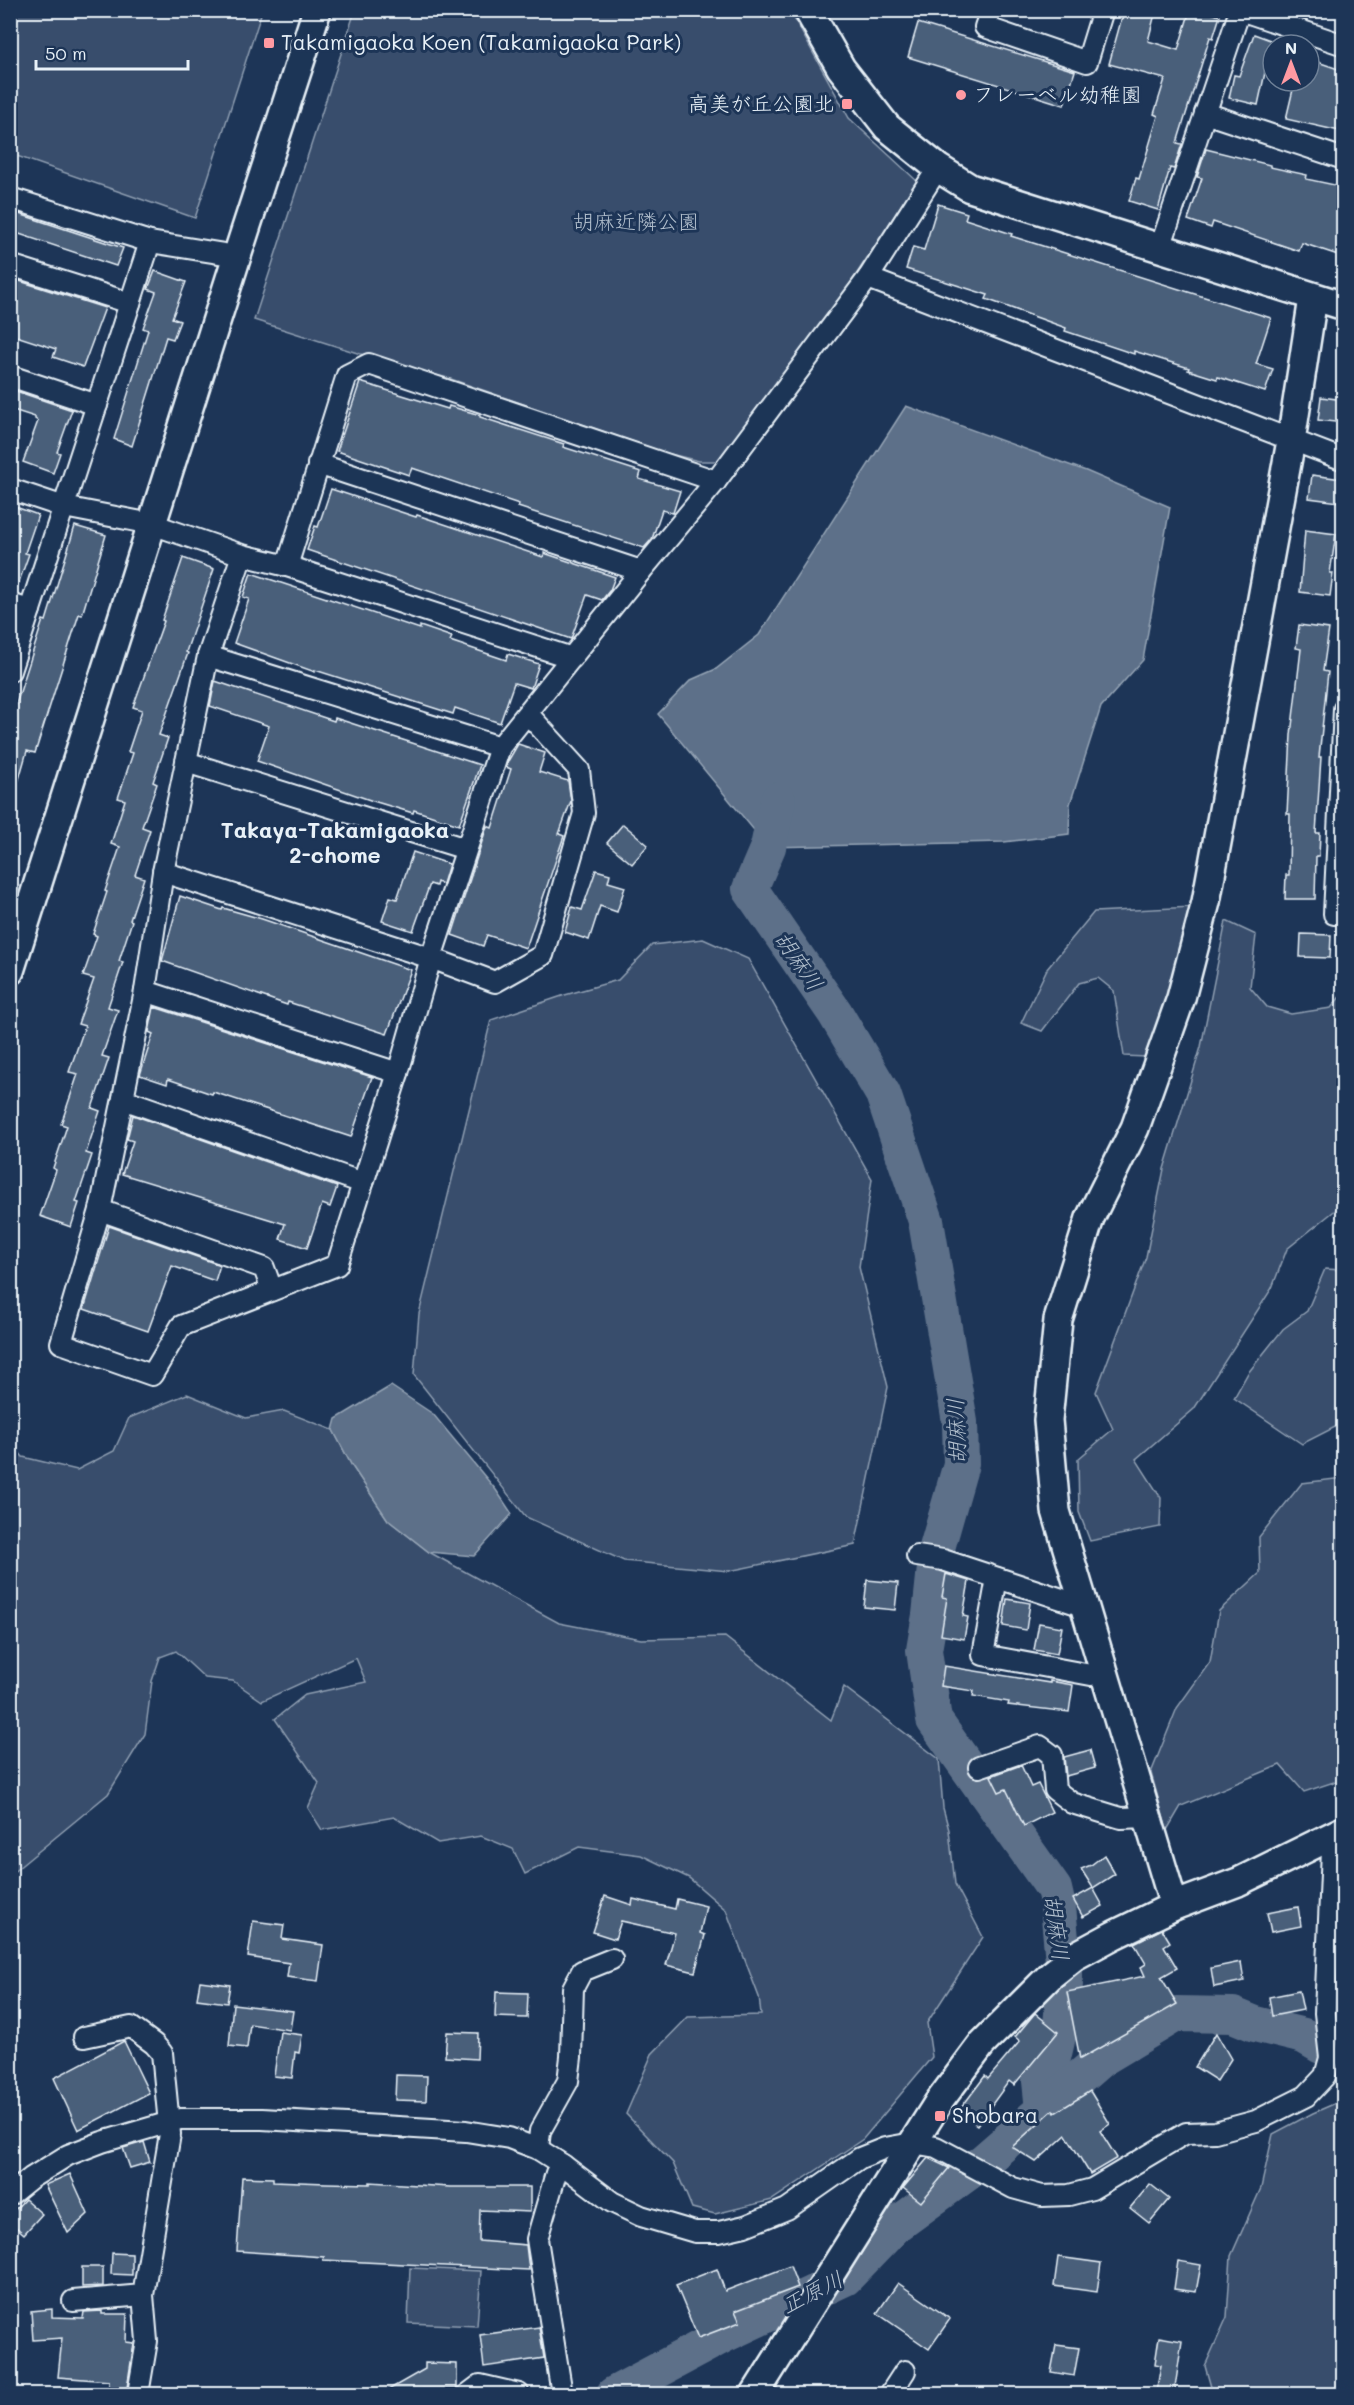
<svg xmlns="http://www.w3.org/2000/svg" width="1354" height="2405" font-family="Mali,'Klee One',sans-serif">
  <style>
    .green { fill: #374d6c; stroke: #909fb2; stroke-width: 1.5 }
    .water { fill: #5d7089; stroke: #95a4b5; stroke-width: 1.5 }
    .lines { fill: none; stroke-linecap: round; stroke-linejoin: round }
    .river { stroke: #5d7089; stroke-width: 36 }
    .building { fill: #495e7a; stroke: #e8f1f8; stroke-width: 1.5 }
    .street-casing { stroke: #e8f1f8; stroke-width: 24 }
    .secondary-casing { stroke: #e8f1f8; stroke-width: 32 }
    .street { stroke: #1d3557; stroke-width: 20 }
    .secondary { stroke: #1d3557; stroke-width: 27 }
    .poi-dot { fill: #ff9aa2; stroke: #1d3557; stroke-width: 2 }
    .labels { text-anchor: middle; stroke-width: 6; stroke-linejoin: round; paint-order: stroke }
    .poi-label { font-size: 21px; fill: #e8f1f8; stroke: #1d3557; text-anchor: start }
    .park-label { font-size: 21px; fill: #b3c0ce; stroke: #1d3557 }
    .neighbourhood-label { font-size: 22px; font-weight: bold; fill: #e8f1f8; stroke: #1d3557 }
    .water-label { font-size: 22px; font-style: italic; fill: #b7c4d1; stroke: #1d3557 }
  </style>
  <rect width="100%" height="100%" fill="#1d3557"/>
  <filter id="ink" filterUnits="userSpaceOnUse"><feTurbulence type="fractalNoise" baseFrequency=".0167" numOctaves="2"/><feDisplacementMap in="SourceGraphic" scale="12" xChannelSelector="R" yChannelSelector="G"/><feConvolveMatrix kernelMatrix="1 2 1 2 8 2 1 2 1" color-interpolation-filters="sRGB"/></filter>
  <g filter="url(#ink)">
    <g class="green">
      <polygon points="11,10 262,11 195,218 11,154"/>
      <polygon points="355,11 790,11 849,118 917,181 816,336 774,387 719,461 699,461 666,453 448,378 395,365 254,320"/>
      <polygon points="1193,907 1176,987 1146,1057 1124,1056 1114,991 1098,978 1079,983 1042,1031 1021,1023 1047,969 1094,912"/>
      <polygon points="1226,921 1256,935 1250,987 1267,1007 1291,1014 1331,1008 1343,993 1343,1204 1287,1249 1272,1288 1194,1409 1136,1459 1161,1498 1160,1527 1090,1541 1079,1512 1078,1459 1113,1429 1096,1392 1146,1257 1164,1169 1201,1047"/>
      <polygon points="703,939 748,959 872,1179 859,1267 888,1387 855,1545 729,1571 624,1561 526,1517 414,1375 419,1314 491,1020 565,995 618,980 652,945"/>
      <polygon points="1325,1269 1343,1270 1343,1423 1302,1444 1234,1398 1248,1373 1283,1329 1307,1311"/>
      <polygon points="187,1394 246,1418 284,1411 333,1430 352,1466 388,1520 429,1552 559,1623 641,1639 725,1637 831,1720 844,1687 939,1759 943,1808 949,1830 955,1884 983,1937 927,2023 932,2057 863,2139 772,2200 715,2214 692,2208 673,2163 626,2114 652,2054 688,2017 761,2015 759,1997 726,1910 689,1878 641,1855 579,1847 525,1874 513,1849 481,1836 438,1843 394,1817 322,1830 308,1808 319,1783 275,1719 305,1695 366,1682 356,1658 262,1701 233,1681 205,1678 176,1651 160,1657 152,1681 145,1734 108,1794 11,1874 10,1442 23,1457 77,1470 114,1451 129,1418"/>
      <polygon points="1343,1478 1343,1779 1304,1792 1280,1765 1181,1806 1167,1830 1151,1773 1177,1708 1210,1662 1219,1611 1260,1573 1259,1537 1302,1483"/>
      <polygon points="1343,2100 1343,2394 1213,2394 1205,2366 1227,2317 1231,2256 1261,2188 1273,2134 1313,2113"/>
      <polygon points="410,2268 481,2271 477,2326 408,2323"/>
    </g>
    <g class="water">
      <polygon points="906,406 1086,471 1170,507 1143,660 1101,707 1070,804 1069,834 1004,842 768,847 658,714 691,680 716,669 759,635"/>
      <polygon points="391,1386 433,1414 496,1490 512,1514 474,1556 429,1552 388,1520 352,1466 333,1430 336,1419"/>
    </g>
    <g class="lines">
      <g class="river">
        <polyline points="778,800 768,847 750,889 835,1013 883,1094 926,1221 960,1422 961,1464 937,1548 930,1615 924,1650 934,1720 1054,1889 1058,1906 1065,1984 1061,2024 1051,2066 1040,2081 1043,2110"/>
        <polyline points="614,2394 726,2334 845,2278 895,2226 984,2161 1101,2059 1176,2014 1233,2015 1255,2024 1304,2036 1321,2046 1339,2052 1344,2056"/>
      </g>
    </g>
    <g class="building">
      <polygon points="1124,10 1156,10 1148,41 1178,50 1190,10 1202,10 1220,16 1213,38 1210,37 1177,143 1182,144 1174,169 1170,168 1158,210 1129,201 1136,178 1139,179 1158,116 1154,114 1165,79 1109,64"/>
      <polygon points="918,23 1075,71 1064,105 908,57"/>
      <polygon points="1254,34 1273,41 1273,71 1266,68 1258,105 1229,98 1234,75 1239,76"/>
      <polygon points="1309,59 1344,71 1344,132 1286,119 1295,81 1309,81"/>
      <polygon points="1206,149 1270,165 1270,167 1307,175 1306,179 1344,187 1344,239 1338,255 1302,243 1299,251 1213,222 1211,228 1188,220 1202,178 1197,177"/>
      <polygon points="938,204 967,213 965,219 1012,234 1011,236 1271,318 1256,364 1273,369 1265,392 1218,377 1217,379 1188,370 1189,368 1134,351 1134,354 1065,331 1066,328 986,299 988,295 906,269 913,247 924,250"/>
      <polygon points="10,211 123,248 116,266 10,231"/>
      <polygon points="155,271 186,282 172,318 180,321 173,339 166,337 132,446 114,439 148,330 143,328 156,292 148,289"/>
      <polygon points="10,278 105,308 83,367 53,357 56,349 10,334"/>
      <polygon points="360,382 448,409 449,406 480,415 480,417 564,444 563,447 641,472 639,479 680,491 673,513 662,510 652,539 644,548 518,507 519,504 412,468 409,475 337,451"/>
      <polygon points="10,389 72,410 57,452 60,453 53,473 23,462 38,421 35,419 35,417 10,409"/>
      <polygon points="1321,397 1344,400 1344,423 1318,420"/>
      <polygon points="1312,475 1342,479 1339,502 1309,498"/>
      <polygon points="331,489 416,517 417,515 543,557 544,553 615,577 610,590 602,600 587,595 571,639 307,550 315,526 318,527"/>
      <polygon points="10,505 38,515 25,553 29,554 15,593 10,592"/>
      <polygon points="75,526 106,535 82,615 79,614 35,753 27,751 15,793 10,793 10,723 43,620 46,621"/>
      <polygon points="1305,530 1336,534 1330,573 1333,573 1330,596 1300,592"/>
      <polygon points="183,558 214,569 186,652 188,653 159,735 168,738 153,782 157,784 142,827 150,830 135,875 144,878 130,920 132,921 119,961 123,962 108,1007 118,1010 102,1056 109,1058 92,1108 100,1111 86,1153 92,1155 76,1202 79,1203 71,1227 40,1216 56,1170 53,1168 67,1126 61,1124 78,1074 69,1072 85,1026 78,1024 94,979 83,976 97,936 93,934 107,892 105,891 120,847 111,844 125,800 118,798 133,753 128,752 142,710 133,707 164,621 162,620"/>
      <polygon points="251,573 420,629 420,626 452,637 450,641 506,660 508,654 539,664 531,688 514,683 500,723 455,708 453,714 315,670 315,672 234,643 249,599 243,597"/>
      <polygon points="1299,625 1329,629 1323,671 1328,672 1319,757 1321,757 1316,833 1320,833 1319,856 1316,856 1315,899 1285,899 1286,875 1289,875 1290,814 1287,814 1291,735 1301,649 1296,648"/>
      <polygon points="215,681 334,721 335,718 480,765 459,825 414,810 413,813 373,801 257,761 269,726 210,706"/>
      <polygon points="518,744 545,753 539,772 568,781 571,801 559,834 564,836 526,948 487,935 483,946 452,935 487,826 492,828 511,769 506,767 508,761"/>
      <polygon points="623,824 648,845 632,864 607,843"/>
      <polygon points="413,852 449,864 443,884 437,882 436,886 430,884 413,931 382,921 390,897 397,899"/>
      <polygon points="596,870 610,874 608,882 625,887 617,912 600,906 589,940 565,932 572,907 582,910"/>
      <polygon points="180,896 222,910 223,908 262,919 411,970 387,1034 288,1002 287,1005 162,961"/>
      <polygon points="1301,934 1331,935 1330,958 1300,957"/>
      <polygon points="154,1007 372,1077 351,1137 213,1092 212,1094 168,1079 167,1084 140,1075 153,1034 149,1032"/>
      <polygon points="133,1115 337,1187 330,1207 322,1204 307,1248 280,1239 285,1224 122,1174 133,1141 127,1139"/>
      <polygon points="109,1226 220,1265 215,1281 172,1266 148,1331 84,1309"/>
      <polygon points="946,1574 969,1581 963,1616 968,1617 964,1639 941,1635 947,1598 942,1597"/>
      <polygon points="867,1580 898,1583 895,1610 864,1607"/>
      <polygon points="1007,1599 1030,1603 1026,1630 1003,1626"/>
      <polygon points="1039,1623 1062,1627 1057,1654 1034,1650"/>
      <polygon points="944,1666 1050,1683 1050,1681 1073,1685 1069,1712 1008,1705 1009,1702 973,1696 974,1691 941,1686"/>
      <polygon points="1090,1750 1095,1768 1066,1776 1064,1757"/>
      <polygon points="1021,1765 1031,1787 1038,1784 1052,1812 1024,1826 1006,1789 999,1792 991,1776"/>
      <polygon points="1104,1855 1115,1874 1093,1888 1081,1869 1091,1865"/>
      <polygon points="1093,1888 1103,1906 1083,1917 1073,1899"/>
      <polygon points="605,1896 632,1905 633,1899 675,1909 677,1899 706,1906 700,1933 705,1935 695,1972 666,1965 675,1933 621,1921 615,1939 593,1932"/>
      <polygon points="1298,1907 1301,1926 1271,1932 1267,1913"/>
      <polygon points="253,1921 284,1925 282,1939 323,1945 318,1981 287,1977 289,1963 248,1957"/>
      <polygon points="1162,1929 1170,1942 1164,1946 1177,1968 1161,1977 1177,2004 1080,2059 1067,1992 1145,1976 1141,1967 1146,1964 1134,1943"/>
      <polygon points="1241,1962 1244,1981 1214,1987 1211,1968"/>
      <polygon points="200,1981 230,1985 227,2003 197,1999"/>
      <polygon points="1299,1991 1303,2010 1272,2016 1269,1997"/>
      <polygon points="496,1992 528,1993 527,2018 495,2017"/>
      <polygon points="233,2004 293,2011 290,2030 250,2024 247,2048 229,2046"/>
      <polygon points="1035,2013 1058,2032 1014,2085 1009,2081 977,2125 958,2112 985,2076 988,2079 1020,2041 1015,2037"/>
      <polygon points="280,2032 302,2035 299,2053 295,2052 292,2078 274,2076"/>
      <polygon points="447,2032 478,2033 477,2059 445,2057"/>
      <polygon points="1216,2033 1231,2059 1217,2081 1195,2067"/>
      <polygon points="124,2041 149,2093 78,2130 54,2078"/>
      <polygon points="396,2075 427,2076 426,2101 395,2100"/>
      <polygon points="1090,2091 1110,2124 1100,2131 1117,2158 1090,2174 1066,2135 1036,2162 1012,2147 1053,2110 1055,2113"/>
      <polygon points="144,2142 150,2162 130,2168 123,2148"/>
      <polygon points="928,2158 949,2168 921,2202 903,2188"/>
      <polygon points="70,2174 88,2214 68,2233 45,2185"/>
      <polygon points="242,2177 273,2178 273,2181 326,2183 370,2184 370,2182 450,2187 530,2187 530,2212 480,2210 479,2241 526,2245 529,2270 323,2260 324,2257 237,2251"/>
      <polygon points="1150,2184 1169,2199 1149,2223 1130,2208"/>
      <polygon points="25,2199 42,2214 24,2234 10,2222 10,2215"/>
      <polygon points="112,2253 132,2254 132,2275 111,2274"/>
      <polygon points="1058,2257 1101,2263 1097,2292 1054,2286"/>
      <polygon points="1178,2261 1201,2265 1196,2292 1174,2289"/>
      <polygon points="790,2266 798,2287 735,2311 740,2322 698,2338 676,2285 717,2269 725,2291"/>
      <polygon points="82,2267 103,2267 103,2286 82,2287"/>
      <polygon points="898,2283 950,2319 929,2349 877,2313"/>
      <polygon points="52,2309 52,2317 83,2318 84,2312 102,2311 102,2314 127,2314 126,2342 134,2343 126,2394 109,2393 109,2381 58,2377 62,2338 33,2340 31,2311"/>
      <polygon points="539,2327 544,2358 484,2367 480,2335"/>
      <polygon points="1159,2337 1182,2341 1174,2394 1156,2394 1161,2365 1155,2364"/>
      <polygon points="1056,2345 1079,2348 1074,2376 1051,2372"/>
      <polygon points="425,2363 457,2364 457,2389 423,2389 426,2394 381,2394 425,2369"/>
    </g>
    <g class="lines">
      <g class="street-casing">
        <g id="street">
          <polyline points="991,10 985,27 1087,62 1103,10"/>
          <polyline points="1240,10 1344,45"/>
          <polyline points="1205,113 1344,159"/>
          <polyline points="10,198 150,242 237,256"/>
          <polyline points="1160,248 1240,10"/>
          <polyline points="10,265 130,303"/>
          <polyline points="868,278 1344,460"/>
          <polyline points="10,376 97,405"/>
          <polyline points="318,464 641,571"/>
          <polyline points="10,489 64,507 152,524 242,555 287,566 572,658"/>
          <polyline points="242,555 208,656 163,872 145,991 100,1210 61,1343 152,1375 181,1326 337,1265 398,1073 431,958 500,747 641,571 716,481 868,278 938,168"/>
          <polyline points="287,566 347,375 369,364 716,481"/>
          <polyline points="10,604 30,610"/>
          <polyline points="208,656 500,747"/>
          <polyline points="10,671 150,242"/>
          <polyline points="1344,709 1334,914 1344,914"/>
          <polyline points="186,762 466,849"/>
          <polyline points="163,872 431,958 495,982 543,955 584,813 579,770 528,714"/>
          <polyline points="145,991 398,1073"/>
          <polyline points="123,1099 363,1183"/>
          <polyline points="100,1210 264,1268 272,1290"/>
          <polyline points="917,1556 943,1560 1074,1603 1084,1601"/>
          <polyline points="997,1578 983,1655 1091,1675 1105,1672"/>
          <polyline points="979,1767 1040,1746 1052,1755 1055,1790 1072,1803 1121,1818 1148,1817"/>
          <polyline points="84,2037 131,2027 154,2044 162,2053 170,2134 143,2295 147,2341 138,2394"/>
          <polyline points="538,2149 540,2131 568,2081 571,2057 573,1988 582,1971 612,1959"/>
          <polyline points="10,2195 31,2178 68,2155 102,2142 180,2119 262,2119 466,2131 509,2138 538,2149 563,2165 612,2202 641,2216 695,2232 719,2232 745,2226 787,2209 860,2158 885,2148 913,2143 936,2147 1013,2188 1042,2196 1069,2195 1092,2189 1186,2133 1215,2132 1256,2121 1306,2096 1325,2076 1330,2058 1325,2013 1332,1850 1325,1839"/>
          <polyline points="73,2301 143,2295"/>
          <polyline points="468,2394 480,2385 519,2394"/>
          <polyline points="562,2394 537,2239 556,2173 563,2165"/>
          <polyline points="890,2394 905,2371"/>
        </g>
      </g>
      <g class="secondary-casing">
        <g id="secondary">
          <polyline points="808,10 841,68 887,127 938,168 970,188 1344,306"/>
          <polyline points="10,971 237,256 317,10"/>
          <polyline points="1174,1906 1056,1511 1048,1420 1058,1320 1090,1218 1135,1128 1181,998 1206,902 1291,441 1313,298"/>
          <polyline points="755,2394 938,2103 982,2044 1051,1975 1075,1956 1114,1935 1174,1906 1238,1882 1344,1830"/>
        </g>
      </g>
      <use href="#street" class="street"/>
      <use href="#secondary" class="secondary"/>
    </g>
  </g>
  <g class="poi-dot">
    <rect x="263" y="37" width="12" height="12" rx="3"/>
    <circle cx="961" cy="95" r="6"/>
    <rect x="841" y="98" width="12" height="12" rx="3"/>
    <rect x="934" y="2110" width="12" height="12" rx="3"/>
  </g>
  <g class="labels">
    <g class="poi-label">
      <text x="281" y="50">Takamigaoka Koen (Takamigaoka Park)</text>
      <text x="973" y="102">フレーベル幼稚園</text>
      <text x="835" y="111" text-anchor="end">高美が丘公園北</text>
      <text x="952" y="2123">Shobara</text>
    </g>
    <g class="park-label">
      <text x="636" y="229">胡麻近隣公園</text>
    </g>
    <g class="neighbourhood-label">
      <text x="335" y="838">Takaya-Takamigaoka<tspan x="335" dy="25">2-chome</tspan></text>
    </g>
    <g class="water-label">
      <text transform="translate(799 961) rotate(55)" y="8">胡麻川</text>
      <text transform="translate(956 1431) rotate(-92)" y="8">胡麻川</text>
      <text transform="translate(1057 1928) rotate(82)" y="8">胡麻川</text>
      <text transform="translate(812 2292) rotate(-27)" y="8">正原川</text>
    </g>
  </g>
  <rect width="1354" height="2405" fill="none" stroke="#1d3557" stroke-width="36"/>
  <rect x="18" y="18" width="1318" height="2369" fill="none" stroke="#e8f1f8" stroke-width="2" filter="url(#ink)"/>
  <g transform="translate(1291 63)"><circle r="28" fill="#1d3557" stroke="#6e8097" stroke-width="1.5"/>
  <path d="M0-4.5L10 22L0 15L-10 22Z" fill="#ff9aa2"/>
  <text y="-9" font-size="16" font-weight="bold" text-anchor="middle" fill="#e8f1f8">N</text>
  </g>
  <path d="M36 60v9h152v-9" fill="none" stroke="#e8f1f8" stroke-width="3"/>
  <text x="45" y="60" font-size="18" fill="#e8f1f8" stroke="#1d3557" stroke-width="4.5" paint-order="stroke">50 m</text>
</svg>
